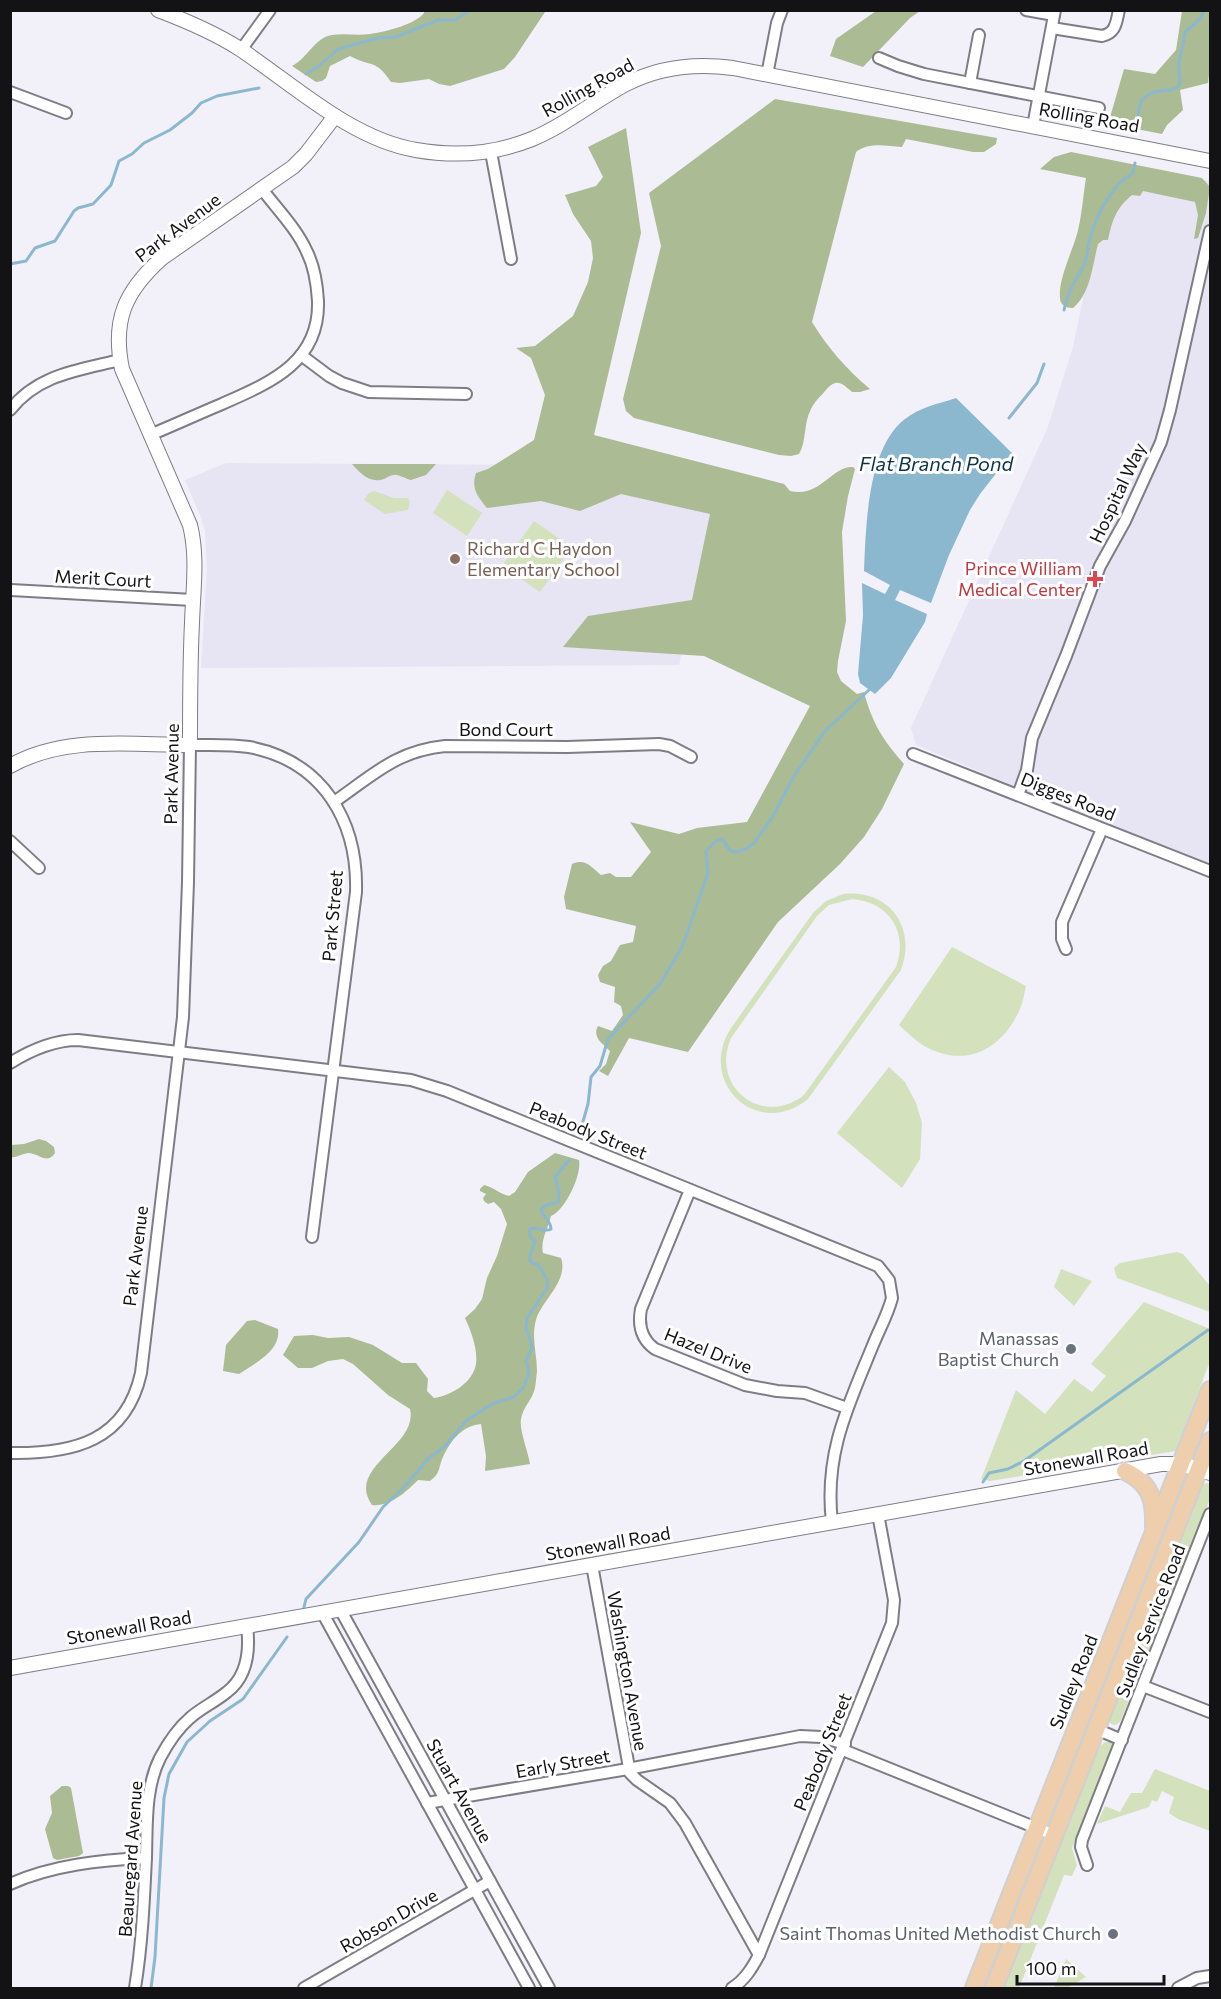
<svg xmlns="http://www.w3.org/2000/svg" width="1221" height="1999" font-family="Commissioner,sans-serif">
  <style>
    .built { fill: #e7e4f4 }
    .green { fill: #d3e1bd; fill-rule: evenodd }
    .forest { fill: #abbb93 }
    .water { fill: #8bb8ce }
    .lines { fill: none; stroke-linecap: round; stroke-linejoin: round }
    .stream { stroke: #8bb8ce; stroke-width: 3 }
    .minor-casing { stroke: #7e7d85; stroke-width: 14 }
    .tertiary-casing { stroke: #7e7d85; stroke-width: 16 }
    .primary-casing { stroke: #d0d0d0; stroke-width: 20 }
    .minor { stroke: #fff; stroke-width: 10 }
    .tertiary { stroke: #fff; stroke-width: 14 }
    .primary { stroke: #eeceac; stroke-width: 16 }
    .education-dot { fill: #8d6e63; stroke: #fff; stroke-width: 2 }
    .health-dot { fill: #e0444e; stroke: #fff; stroke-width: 2 }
    .worship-dot { fill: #6b7280; stroke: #fff; stroke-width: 2 }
    .labels { text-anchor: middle; stroke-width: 6; stroke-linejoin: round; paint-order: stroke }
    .street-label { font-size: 18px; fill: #131215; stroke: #fff }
    .education-label { font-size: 18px; fill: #785e54; stroke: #fff; text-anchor: start }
    .health-label { font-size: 18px; fill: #be3a42; stroke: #fff; text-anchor: end }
    .worship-label { font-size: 18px; fill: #5b616d; stroke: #fff; text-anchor: end }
    .water-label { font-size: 20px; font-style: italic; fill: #0c3545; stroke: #fff }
  </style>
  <rect width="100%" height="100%" fill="#f2f0f9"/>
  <g class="built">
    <polygon points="1111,163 1210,181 1210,864 1060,805 916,745 911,728 1047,429 1073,347"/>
    <polygon points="226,463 556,465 717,508 679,665 201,668 207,569 205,531 200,515 185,480"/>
  </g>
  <g class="green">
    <polygon points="447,490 482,513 467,536 433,513"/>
    <polygon points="374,491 394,498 408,498 410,502 408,510 385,514 364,500 369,493"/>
    <polygon points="534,521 572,547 540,592 502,566"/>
    <path d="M843 894C889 889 917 927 901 970L808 1099C758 1140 696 1083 731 1028L813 913 826 901ZM852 899C889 902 909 932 896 967L804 1095C762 1128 710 1087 731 1038L817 916 829 905Z"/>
    <path d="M952 947 1026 986C1024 994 1023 1002 1020 1009 1003 1048 968 1068 928 1048 918 1043 908 1033 899 1025Z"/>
    <polygon points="889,1067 905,1082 916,1103 922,1123 920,1159 902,1188 837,1133"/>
    <polygon points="1177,1252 1183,1254 1210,1286 1210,1312 1117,1278 1114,1268 1120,1263"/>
    <polygon points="1061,1269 1092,1281 1074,1306 1054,1287"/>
    <polygon points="1144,1302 1210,1329 1210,1361 1176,1451 990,1481 981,1479 1016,1390 1045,1414 1074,1379 1092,1392 1106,1376 1091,1364"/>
    <polygon points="1207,1483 1210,1485 1210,1499 1120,1722 1115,1725 1111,1724 1108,1717 1201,1485"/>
    <polygon points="1154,1549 1152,1573 1053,1819 1048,1821"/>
    <polygon points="1105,1742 1111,1742 1113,1746 1112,1750 1072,1848 1077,1865 1072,1876 1064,1875 1019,1988 1003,1988 1100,1746"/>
    <polygon points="1155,1769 1210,1791 1210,1831 1178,1819 1169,1813 1174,1797 1162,1791 1157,1802 1152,1800 1149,1807 1097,1824 1105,1806 1120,1812 1131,1793 1142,1793"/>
    <polygon points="1066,1959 1086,1977 1067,1988 1054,1988"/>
  </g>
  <g class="forest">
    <path d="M425 11H556L545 12 515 57 504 69 450 86 439 84 429 79 400 83 391 82C375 58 372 68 350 56L330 66 326 78 322 81 316 82 292 66C308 58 314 38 332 35 345 33 358 36 370 34 384 32 419 24 425 11Z"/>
    <polygon points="876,11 920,11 910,18 863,67 830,56 836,39"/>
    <polygon points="1182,11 1210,11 1210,66 1208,83 1180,90 1183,110 1167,125 1162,134 1111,124 1111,114 1124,69 1155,74 1176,50"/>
    <path d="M775 99 997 138 996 144 984 152H973L906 139 902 147C886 146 869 142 856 152L812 322C828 348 846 369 870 389L860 392H852C841 382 836 378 825 391 821 396 814 402 811 409 803 424 807 440 799 454L791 456 779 455 634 418 626 411 623 399 661 246 649 193Z"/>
    <path d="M626 128 641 233 594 435 784 484 790 491C821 498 831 466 853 467L855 469 848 496 842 532 846 621 838 661 837 672 841 681 857 694 864 692C872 723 883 740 904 764L882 809 864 837 840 864 778 922 688 1052 629 1038 608 1076 599 1071 606 1064 610 1051C602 1043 592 1037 598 1026L612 1031 623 1015 621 1006 614 1002 615 987 600 982 598 975 603 966 611 961 620 945 633 942 636 926 566 909 564 897 572 864C586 858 591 867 601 875L610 873 616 877H631L651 852 630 822 679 834 697 828 747 822 810 706 704 656 563 647 588 616 692 600 710 514 621 494 580 511 541 501 487 508C477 496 471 488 476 473L488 469 534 440 545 395 531 358 516 348 535 346 573 316 588 282 593 258 591 241 573 214 565 195 596 186 603 177 588 147Z"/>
    <path d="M1071 152 1202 178 1210 187 1206 213 1198 238 1194 239 1198 215 1195 202 1143 191 1140 196 1132 195C1116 208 1112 221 1108 240H1103L1098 244C1092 266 1091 293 1073 308 1066 308 1060 305 1060 298 1058 280 1072 252 1077 234 1082 216 1083 196 1086 178L1040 169 1054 157Z"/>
    <path d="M352 464H436L426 475 411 480C405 479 399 474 393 475 388 476 384 480 380 480 368 482 359 472 352 464Z"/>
    <path d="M39 1139 46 1141 54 1147 55 1153C47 1165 40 1154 29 1153 23 1153 17 1158 11 1157V1145L24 1144Z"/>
    <path d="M555 1153 579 1160C582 1175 565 1210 551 1216 548 1228 540 1241 543 1253L561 1258C569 1281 541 1301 536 1320 531 1337 537 1354 537 1371 536 1378 536 1388 533 1394 529 1403 523 1408 521 1419 519 1430 528 1451 530 1464L485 1471 486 1456 481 1424C462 1426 451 1440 443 1457 438 1468 441 1473 430 1481L418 1480C406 1492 390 1507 372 1505 345 1467 419 1446 410 1409L388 1395 353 1364 343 1359 328 1361 312 1368H298L283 1355 294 1336 313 1335 328 1338 349 1337 373 1345 402 1363H416L428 1379 427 1391 434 1398C450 1396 473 1383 476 1364 478 1349 471 1331 465 1318L475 1309 482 1299 487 1278 497 1256 507 1224 501 1209 494 1202 488 1204 484 1201 483 1198 486 1194 480 1191V1189L484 1185C493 1187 500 1194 509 1196L515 1192 528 1172Z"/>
    <path d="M255 1320 278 1329C281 1351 255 1363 239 1374L223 1371 226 1345 247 1321Z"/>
    <polygon points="62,1786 68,1786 71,1788 83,1853 79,1856 57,1860 53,1858 45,1829 52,1813 50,1796"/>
  </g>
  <path class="water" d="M956 398 1012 453 980 494 970 510 949 555 931 603 900 590 895 600 927 614 925 622 891 678 875 694 860 683 858 674 863 615 862 583 885 594 890 585 864 571C866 527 867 448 905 419 920 407 938 404 956 398Z"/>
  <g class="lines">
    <g class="stream">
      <polyline points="306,74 319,66 337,50 345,47 378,38 396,37 438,20 455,20 470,10"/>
      <path d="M1137 128V120L1141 101C1158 84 1166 96 1179 86 1182 77 1177 70 1179 62 1181 52 1184 43 1185 32L1200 19 1203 13 1202 10"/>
      <polyline points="10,264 26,261 35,248 55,241 74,211 78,208 93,204 111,185 119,161 132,154 144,143 170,130 192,113 201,103 217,96 259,88"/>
      <path d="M1064 310C1068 290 1075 283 1084 265 1088 258 1087 250 1089 242 1095 218 1110 186 1133 173L1135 163"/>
      <polyline points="1009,418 1037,383 1044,364"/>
      <polyline points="582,1125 588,1104 591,1077 600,1066 608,1039 660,984 682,947 708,873 706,851 715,842 721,839 724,841 730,851 736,852 746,849 754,843 772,818 794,776 825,731 870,689"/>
      <polyline points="983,1482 989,1473 1008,1469 1024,1461 1208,1330"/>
      <path d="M304 1607 306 1599 359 1542 383 1507 404 1487 429 1458 444 1447 467 1420 492 1404 514 1397 523 1388 529 1374 526 1360 532 1349 531 1343 526 1328 527 1318 547 1288 548 1282 542 1270 538 1265 532 1263 529 1259 535 1241C530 1238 529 1234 530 1229 537 1226 545 1233 551 1229 551 1220 542 1217 541 1209L546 1205 558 1202 559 1192 555 1177 569 1160"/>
      <polyline points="151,1988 155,1957 164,1798 169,1774 187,1742 210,1721 243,1699 287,1637"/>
    </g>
    <g class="minor-casing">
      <g id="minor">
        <polyline points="1026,10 1054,15"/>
        <path d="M1052 28 1102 36C1116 33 1116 23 1119 10"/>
        <polyline points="241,50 270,10"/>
        <polyline points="879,58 898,66 924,74 1099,108"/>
        <polyline points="767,75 777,23 782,10"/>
        <polyline points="970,83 979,35"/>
        <polyline points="10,92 66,113"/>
        <polyline points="1033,126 1055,10"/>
        <polyline points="491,152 511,259"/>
        <polyline points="301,355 329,376 342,383 369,392 466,394"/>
        <path d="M10 410C38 374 80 370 120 360"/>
        <path d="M150 435C174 425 198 414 222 404 269 383 320 363 318 301 317 284 315 268 307 252 297 229 277 209 262 189"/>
        <polyline points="11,590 193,600"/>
        <polyline points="913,754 1210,871"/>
        <polyline points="1018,795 1027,770 1032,738 1066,656 1100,566 1125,521 1161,442 1170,410 1210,231"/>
        <path d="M334 802C373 775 396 751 445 746L567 747 659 744 670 746 691 757"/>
        <polyline points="10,841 39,868"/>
        <polyline points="1066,949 1062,939 1062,922 1102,829"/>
        <path d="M10 1063C31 1050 54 1040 78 1040L411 1080 447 1091 878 1266 889 1280 892 1298C888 1314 879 1330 873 1345 848 1406 824 1454 832 1522"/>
        <path d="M690 1190 641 1309C638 1325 641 1339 655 1349L745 1385 777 1391 805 1393 847 1408"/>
        <path d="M10 1453C74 1454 126 1441 141 1373L183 1017 188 882 190 745C210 745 230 744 249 747 323 761 358 821 356 892L312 1237"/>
        <polyline points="592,1565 630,1773 637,1780 670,1803 685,1823 759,1955"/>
        <polyline points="340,1609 549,1988"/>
        <polyline points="322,1612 529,1988"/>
        <polyline points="1143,1686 1210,1712"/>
        <polyline points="1096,1729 1122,1740"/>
        <polyline points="843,1750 1054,1835"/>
        <polyline points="427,1803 628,1769 800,1736 821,1737 845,1744"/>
        <polyline points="1087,1865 1081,1847 1082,1840 1210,1514"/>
        <path d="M10 1884C52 1865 101 1860 146 1858"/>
        <path d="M135 1988C142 1945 144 1901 146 1857 147 1824 145 1788 160 1758 168 1743 177 1729 190 1718 201 1708 215 1702 227 1692 248 1676 250 1650 247 1626"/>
        <polyline points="304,1988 490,1881"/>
        <path d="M732 1988C745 1980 752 1968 759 1955L892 1623 894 1600 878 1514"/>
        <polyline points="1178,1988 1197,1978 1210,1976"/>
      </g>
    </g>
    <g class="tertiary-casing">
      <g id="tertiary">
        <path d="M158 10C187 21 215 33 240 49 294 85 351 139 416 150 456 157 495 154 532 139 566 125 594 101 626 84 659 67 697 63 733 68L1210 161"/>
        <path d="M10 766C64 735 130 745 190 745 190 704 190 663 192 623 193 590 198 557 190 525L122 369C112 320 125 291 162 258L293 167 306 154 335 116"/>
        <polyline points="10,1668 1161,1464 1182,1464 1210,1473"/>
      </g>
    </g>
    <g class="primary-casing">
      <g id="primary">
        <path d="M1125 1471C1150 1483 1155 1499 1154 1526"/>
        <polyline points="974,1988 1210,1390"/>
        <polyline points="994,1988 1210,1441"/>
      </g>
    </g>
    <use href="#minor" class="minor"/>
    <use href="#tertiary" class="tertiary"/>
    <use href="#primary" class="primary"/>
  </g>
  <circle class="education-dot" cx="455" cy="559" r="6"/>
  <path class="health-dot" d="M1092 570h6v6h6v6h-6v6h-6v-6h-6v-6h6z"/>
  <g class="worship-dot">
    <circle cx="1071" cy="1349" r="6"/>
    <circle cx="1113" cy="1934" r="6"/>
  </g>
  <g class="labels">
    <g class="street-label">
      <text transform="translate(588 88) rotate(-29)" y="6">Rolling Road</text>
      <text transform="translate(1089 118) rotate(10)" y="6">Rolling Road</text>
      <text transform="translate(178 228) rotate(-37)" y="6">Park Avenue</text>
      <text transform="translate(1118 493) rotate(-65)" y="6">Hospital Way</text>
      <text transform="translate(103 579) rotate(3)" y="6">Merit Court</text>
      <text x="506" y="736">Bond Court</text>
      <text transform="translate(172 774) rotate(-89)" y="6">Park Avenue</text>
      <text transform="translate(1068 797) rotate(22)" y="6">Digges Road</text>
      <text transform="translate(333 916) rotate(-85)" y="6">Park Street</text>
      <text transform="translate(588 1131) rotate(22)" y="6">Peabody Street</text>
      <text transform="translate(136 1256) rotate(-83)" y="6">Park Avenue</text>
      <text transform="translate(708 1351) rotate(22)" y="6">Hazel Drive</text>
      <text transform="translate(1086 1459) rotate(-10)" y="6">Stonewall Road</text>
      <text transform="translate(608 1544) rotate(-10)" y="6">Stonewall Road</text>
      <text transform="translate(1151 1621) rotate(-69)" y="6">Sudley Service Road</text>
      <text transform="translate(129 1628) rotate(-10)" y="6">Stonewall Road</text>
      <text transform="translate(627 1671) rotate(80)" y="6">Washington Avenue</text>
      <text transform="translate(1074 1682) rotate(-68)" y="6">Sudley Road</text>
      <text transform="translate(823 1752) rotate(-68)" y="6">Peabody Street</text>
      <text transform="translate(563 1764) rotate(-10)" y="6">Early Street</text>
      <text transform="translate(459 1791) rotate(61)" y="6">Stuart Avenue</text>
      <text transform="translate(131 1859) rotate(-86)" y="6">Beauregard Avenue</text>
      <text transform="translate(389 1921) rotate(-30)" y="6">Robson Drive</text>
    </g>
    <g class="education-label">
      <text x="467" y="555">Richard C Haydon<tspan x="467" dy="21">Elementary School</tspan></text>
    </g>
    <g class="health-label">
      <text x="1082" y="575">Prince William<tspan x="1082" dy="21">Medical Center</tspan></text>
    </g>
    <g class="worship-label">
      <text x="1059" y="1345">Manassas<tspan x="1059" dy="21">Baptist Church</tspan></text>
      <text x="1101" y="1940">Saint Thomas United Methodist Church</text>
    </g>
    <g class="water-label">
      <text x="936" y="471">Flat Branch Pond</text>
    </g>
  </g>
  <rect width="1221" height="1999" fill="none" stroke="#131215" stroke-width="24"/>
  <path d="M1017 1975v9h147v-9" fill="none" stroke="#131215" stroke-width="3"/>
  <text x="1026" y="1975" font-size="18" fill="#131215" stroke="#ffffff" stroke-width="4.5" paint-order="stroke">100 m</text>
</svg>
